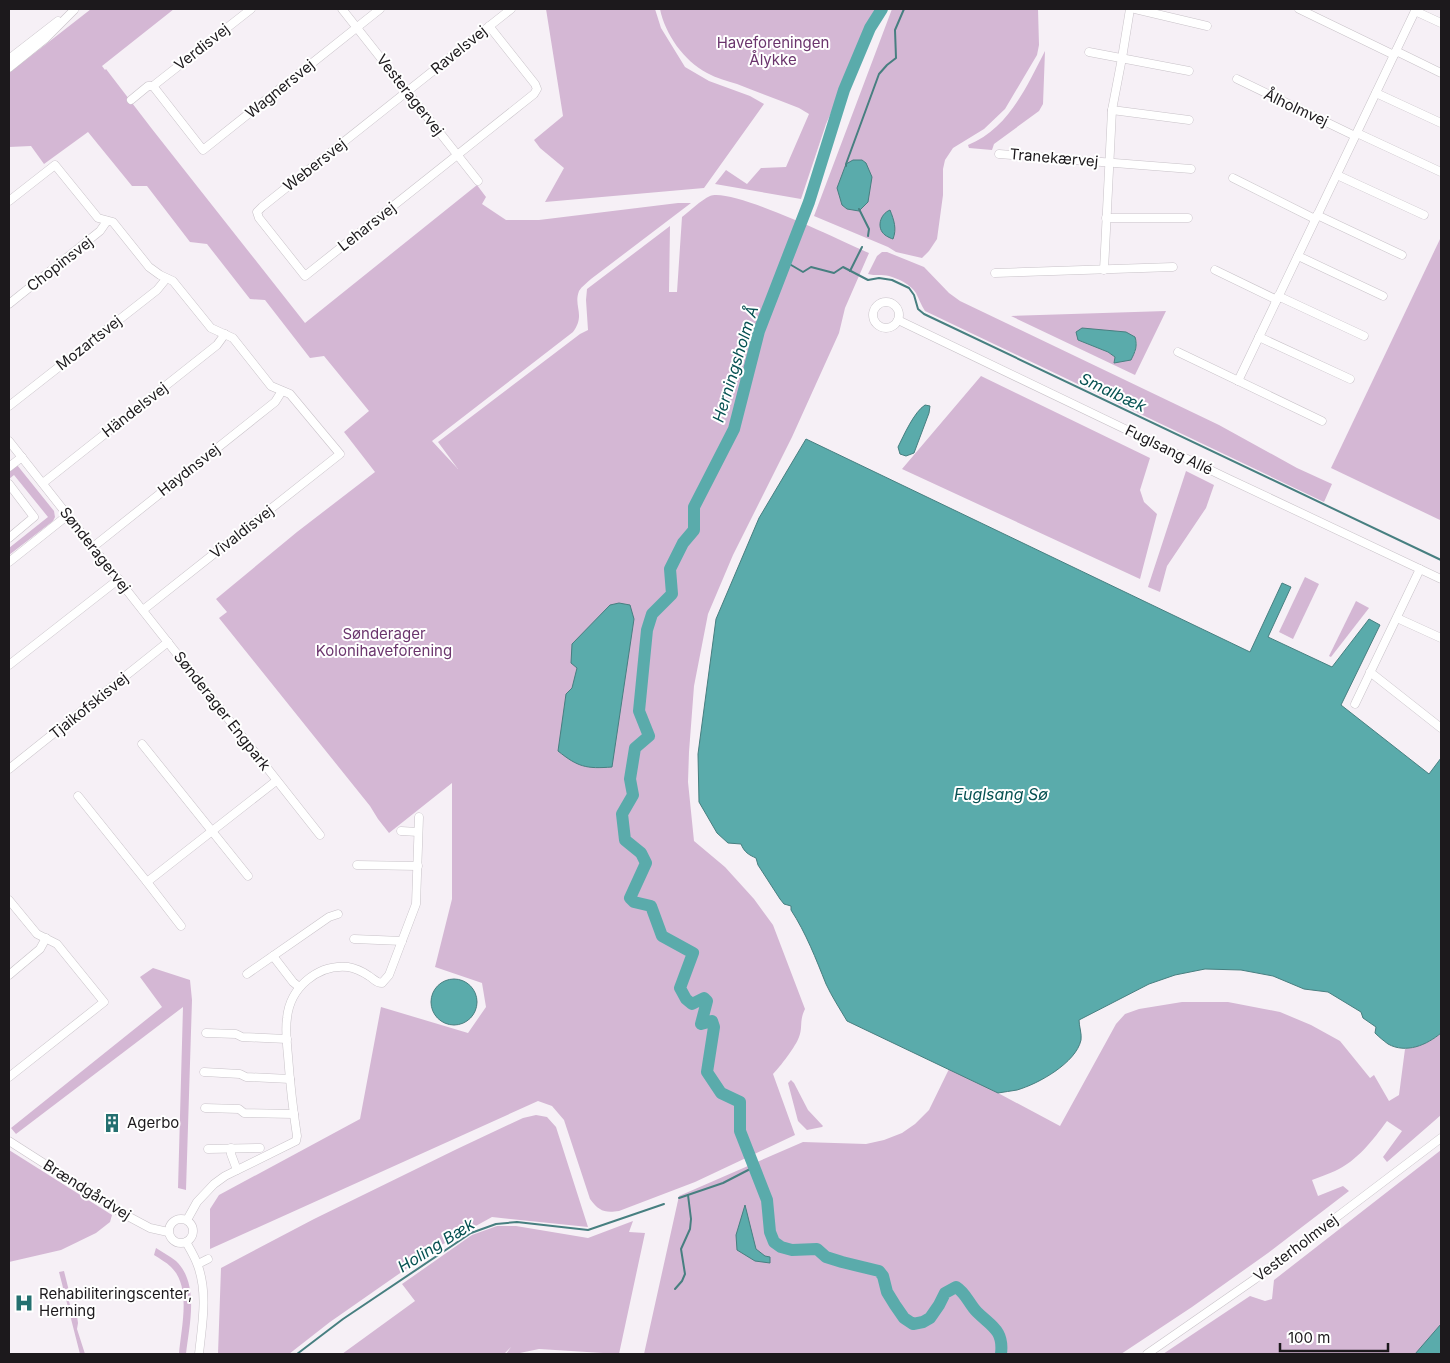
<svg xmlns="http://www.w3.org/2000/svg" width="1450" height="1363" font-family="Inter,sans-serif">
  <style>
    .green { fill: #d4b7d4; fill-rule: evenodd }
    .water { fill: #5aabab; stroke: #477f80 }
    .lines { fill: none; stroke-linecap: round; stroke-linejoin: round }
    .stream { stroke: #477f80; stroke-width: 2 }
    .river { stroke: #5aabab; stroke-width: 12 }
    .minor-casing { stroke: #c8c2c8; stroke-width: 9 }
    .minor { stroke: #fff; stroke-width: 8 }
    .labels { text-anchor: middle; stroke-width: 4; stroke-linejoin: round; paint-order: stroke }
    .park-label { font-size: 15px; fill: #6b356d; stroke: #fff }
    .street-label { font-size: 15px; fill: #1c191c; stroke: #fff }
    .poi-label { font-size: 15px; fill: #1c191c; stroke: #fff; text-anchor: start }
    .water-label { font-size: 16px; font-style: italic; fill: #065152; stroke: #fff }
  </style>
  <rect width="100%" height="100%" fill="#f6f0f6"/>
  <g class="green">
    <path d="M91 9H174L102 66 105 70 106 69 152 129 305 323 477 185 486 197 482 204 506 220H539L678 203H691L591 279C587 283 582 286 579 291 573 307 586 314 573 332L432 441 458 469 438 442 580 334 588 330 586 300 587 289 670 226 669 292H677L682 217C690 211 701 200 710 196 732 187 843 242 869 253L845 308 839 333 792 437 733 555 708 614 694 686 689 752 688 782 694 841 725 867 754 899 773 925 805 1009C799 1021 803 1027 799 1037 796 1046 780 1067 773 1074L795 1135 695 1182 619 1211C604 1213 599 1211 590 1199L564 1120 552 1106 538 1101 210 1249V1209L219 1195 360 1119 381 1007 468 1033 486 1007 482 983 435 967 452 899V783L389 833 378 819 370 806 219 618 227 612 216 599 297 532 375 472 344 432 369 411 324 356 310 358 265 300 250 299 207 244 190 242 147 186H132L88 132 44 164 31 146 9 147V73Z"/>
    <polygon points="546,9 655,9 661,28 685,67 709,81 750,96 764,104 704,188 545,202 564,168 540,148 534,140 563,116"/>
    <path d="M660 9H877L826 124 801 199 715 184 726 170 747 184 761 168 786 167 809 114 799 108C778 100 757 92 737 84 727 81 716 78 707 73 684 61 665 34 660 9Z"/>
    <polygon points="892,9 1038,9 1039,45 1037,55 1005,109 984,129 953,148 945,160 943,169 943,195 937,239 929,251 922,258 896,252 888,247 814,216"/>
    <path d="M1045 51 1043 104 1039 111 994 144 992 150 969 148 968 145C1008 129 1026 88 1045 51Z"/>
    <polygon points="1441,237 1441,518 1440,520 1331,468"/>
    <path d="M882 252H887L924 267 949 293 960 301 1219 425 1297 468 1332 484 1324 502 925 311C921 305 919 299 916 293 910 284 899 279 889 276 882 274 875 276 868 274L877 256Z"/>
    <path d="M1166 311 1135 375 1011 316ZM1135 337 1137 343 1135 353 1114 362 1115 357 1108 352 1078 340Z"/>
    <polygon points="981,376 1150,458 1140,490 1144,502 1157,514 1140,579 902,469"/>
    <polygon points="17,465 54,511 55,517 53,521 9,555 9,548 48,517 14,475 9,479 9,471"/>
    <polygon points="1186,471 1214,485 1206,508 1167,566 1160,592 1148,587"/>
    <polygon points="1305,577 1319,584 1293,639 1279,632"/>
    <polygon points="1356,601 1369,608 1331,657 1329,656"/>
    <polygon points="153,968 190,980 192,1000 186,1190 178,1188 183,1007 16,1134 11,1128 162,1007 140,977"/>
    <path d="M1182 1002H1228L1280 1012 1311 1025 1340 1041 1370 1078 1374 1075 1389 1101 1399 1095 1405 1049C1419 1047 1430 1043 1441 1033V1115L1387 1162 1383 1157 1402 1131 1387 1121C1373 1140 1357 1161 1335 1171 1328 1174 1320 1177 1312 1180L1318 1196 1343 1186 1349 1191 1268 1253 1192 1307 1121 1354H644L679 1196 803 1142 866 1144 884 1140 902 1133 915 1124 929 1110 949 1069 998 1093 1060 1126 1116 1024 1125 1014 1139 1009Z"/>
    <polygon points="791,1080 794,1083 808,1110 823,1126 822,1127 807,1130 798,1121 788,1083"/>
    <polygon points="536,1115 547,1117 556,1127 588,1227 492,1217 436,1248 330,1322 289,1354 218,1354 221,1268 314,1219 457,1149 523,1118"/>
    <polygon points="9,1150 112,1215 110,1222 96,1233 61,1250 9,1262"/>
    <polygon points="1441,1150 1441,1354 1163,1354 1250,1296 1265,1301 1272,1299 1274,1280"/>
    <polygon points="633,1221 629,1232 645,1233 619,1354 539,1349 515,1354 506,1354 511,1347 504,1354 342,1354 415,1301 402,1284 472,1235 497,1226 516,1226 588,1238"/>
    <path d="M156 1248C162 1252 170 1256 176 1261 200 1284 189 1326 186 1354H179C181 1328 192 1287 171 1267 166 1262 160 1259 154 1255Z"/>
    <polygon points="64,1271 70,1295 68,1297 72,1313 77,1316 78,1323 77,1329 85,1354 80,1354 59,1272"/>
  </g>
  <g class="water">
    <polygon points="853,160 862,160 866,163 872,177 868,202 859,211 847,209 842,205 837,188 846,164"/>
    <path d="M890 210C894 220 897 229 893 239 892 239 886 236 885 235 876 228 880 214 890 210Z"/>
    <path d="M1082 328 1126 332 1135 337C1138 346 1135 352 1131 360L1114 363 1115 357 1108 352 1078 340 1076 332Z"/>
    <path d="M925 405 930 406 929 413 914 453 906 456 900 454 898 447C904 435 914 412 925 405Z"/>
    <path d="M806 439 1250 652 1282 583 1291 587 1268 637 1332 667 1369 619 1380 625 1341 705 1429 774 1441 758V1033C1427 1045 1406 1054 1388 1044 1384 1041 1379 1037 1375 1033L1376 1027 1363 1018 1361 1012 1328 992 1304 989 1273 976 1241 970 1205 969 1175 975 1149 984 1079 1020C1079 1026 1082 1034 1081 1040 1076 1063 1038 1084 1017 1090 1011 1091 1004 1092 998 1093L847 1021C840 1009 832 997 826 984 816 959 806 933 791 910V906L784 904 780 899 758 865 756 858C749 855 744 852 741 844L728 843 717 833 699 802 698 754 716 619 759 518Z"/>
    <path d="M619 603 630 605 634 619 612 767C586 769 578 767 558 751L566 694 572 688 577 668 571 663 572 644 610 605Z"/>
    <circle cx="454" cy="1002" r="23"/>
    <polygon points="745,1205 756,1249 765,1256 770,1257 770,1263 755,1261 737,1250 736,1235"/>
    <polygon points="1441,1324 1441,1354 1415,1354"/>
  </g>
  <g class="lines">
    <g class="stream">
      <polyline points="846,166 846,164 879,74 887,65 896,58 895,30 904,9"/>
      <polyline points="859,209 869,229 868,236"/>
      <polyline points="786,262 803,272 811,267 834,273 843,267 868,280 879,278 892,280 909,288 914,295 918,309 924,314 1441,560"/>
      <polyline points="850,271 862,247"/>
      <polyline points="679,1198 723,1183 754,1167"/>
      <polyline points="675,1289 682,1281 685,1274 681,1249 690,1229 691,1219 688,1195"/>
      <polyline points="297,1354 343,1319 471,1233 496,1224 517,1222 588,1230 664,1204"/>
    </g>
    <path class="river" d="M882 9 870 28 844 90 809 202 759 331 734 429 694 507V530L683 543 670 569 672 594 652 614 647 630 639 711 649 736 635 748 630 779 633 795 622 814 625 840 641 853 646 863 630 898 634 902 651 906 662 936 693 953 680 988 686 999 692 1004 704 998 707 1001 701 1024 712 1021 714 1027 707 1072 721 1093 740 1102V1131L767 1200 770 1232 774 1242 781 1247 792 1250 817 1249 826 1257 842 1262 879 1271 883 1276 887 1292 895 1305 904 1318 913 1324 923 1322 930 1318 939 1305 945 1293 956 1287C966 1293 969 1304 977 1312 991 1326 1004 1330 1001 1354"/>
    <g class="minor-casing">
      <g id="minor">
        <polyline points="251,9 153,86 203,150 380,9"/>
        <polyline points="342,9 478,181"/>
        <polyline points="1135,9 1207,26"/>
        <polyline points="1299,9 1394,55"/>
        <polyline points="1415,11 1441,23"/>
        <path d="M489 26 535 84 537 89 534 94 305 276 259 218 257 212 262 207C345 141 428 74 511 9"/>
        <polyline points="1396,51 1441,73"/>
        <polyline points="1089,52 1189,71"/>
        <polyline points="9,59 58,21"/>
        <polyline points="9,68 45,39 74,10"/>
        <polyline points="1237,79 1355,136"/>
        <polyline points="1376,93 1441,123"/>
        <polyline points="131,100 148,86 153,86"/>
        <polyline points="1112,110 1189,120"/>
        <polyline points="1357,133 1441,172"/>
        <polyline points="999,154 1191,169"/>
        <polyline points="1337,175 1424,215"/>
        <polyline points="1233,178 1315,219"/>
        <polyline points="9,201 55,165 98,218 113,222 149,267 160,275 173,281 211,328 233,338 271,386 290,394 340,454 143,610"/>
        <polyline points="1317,215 1402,255"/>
        <polyline points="1106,218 1188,218"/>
        <polyline points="1298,256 1383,296"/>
        <polyline points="1104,270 1112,110 1122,58 1130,9"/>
        <polyline points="1215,270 1277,300"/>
        <polyline points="995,273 1173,267"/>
        <polyline points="1278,296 1364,336"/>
        <circle cx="886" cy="315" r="13"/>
        <polyline points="9,304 100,231 107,221"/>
        <polyline points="898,320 1229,479 1441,579"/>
        <polyline points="1259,337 1350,379"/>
        <polyline points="1178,352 1322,421"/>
        <polyline points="1238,381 1416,9"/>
        <polyline points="9,406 157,290 166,279"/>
        <polyline points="9,441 320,835"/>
        <polyline points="9,467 22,457"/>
        <polyline points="43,483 217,345 225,334"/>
        <polyline points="9,484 34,517 9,538"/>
        <polyline points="93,547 275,402 282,391"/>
        <polyline points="9,562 68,515"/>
        <polyline points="1397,618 1441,638"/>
        <polyline points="9,665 119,579"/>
        <polyline points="1370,672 1441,728"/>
        <polyline points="1355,704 1420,569"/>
        <polyline points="142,744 248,876"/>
        <polyline points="9,769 168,642"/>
        <polyline points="78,796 147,882"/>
        <polyline points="401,831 418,832"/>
        <polyline points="357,865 418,866"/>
        <polyline points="9,900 37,934 57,944 104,1002 9,1077"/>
        <polyline points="181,926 147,882 276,781"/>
        <polyline points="354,939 402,941"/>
        <polyline points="273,956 293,982 299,987"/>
        <polyline points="247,974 329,917 338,914"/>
        <polyline points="9,975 40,949 46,938"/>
        <polyline points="206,1033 236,1034 242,1037 287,1039"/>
        <polyline points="204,1072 240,1074 246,1077 290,1079"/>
        <polyline points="205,1108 239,1109 244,1113 294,1114"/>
        <polyline points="9,1141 120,1212 150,1228 168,1232"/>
        <polyline points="231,1148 231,1154 237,1170"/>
        <polyline points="208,1149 260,1148"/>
        <circle cx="181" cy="1231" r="12"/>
        <path d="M187 1220 197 1202 214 1184 225 1176 296 1141 297 1136C293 1110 290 1083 288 1056 287 1044 285 1031 287 1018 290 988 317 964 348 967 355 968 363 972 369 976 374 979 376 983 382 983L389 975 416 904 419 817"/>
        <path d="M186 1242C190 1249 195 1257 198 1266 208 1294 202 1325 199 1354"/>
        <polyline points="198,1264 208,1259"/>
        <polyline points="1147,1354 1255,1279 1441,1138"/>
      </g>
    </g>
    <use href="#minor" class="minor"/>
  </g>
  <defs>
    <g id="building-bare" transform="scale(1.5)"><path d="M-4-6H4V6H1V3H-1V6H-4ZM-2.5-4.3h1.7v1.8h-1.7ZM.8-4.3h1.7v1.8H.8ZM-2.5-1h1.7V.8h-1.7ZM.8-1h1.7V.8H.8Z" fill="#247070" stroke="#fff" stroke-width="2.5" paint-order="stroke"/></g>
    <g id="hospital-bare" transform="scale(1.5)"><path d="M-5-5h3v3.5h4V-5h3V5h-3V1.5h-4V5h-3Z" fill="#247070" stroke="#fff" stroke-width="2.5" paint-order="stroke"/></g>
  </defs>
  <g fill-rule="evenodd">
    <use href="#building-bare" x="112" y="1123"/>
    <use href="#hospital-bare" x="24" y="1303"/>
  </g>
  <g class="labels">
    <g class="park-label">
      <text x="773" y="48">Haveforeningen<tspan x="773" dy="17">Ålykke</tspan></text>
      <text x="384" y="639">Sønderager<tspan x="384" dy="17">Kolonihaveforening</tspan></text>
    </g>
    <g class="street-label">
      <text transform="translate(202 47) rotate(-38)" y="5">Verdisvej</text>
      <text transform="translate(459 50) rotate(-39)" y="5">Ravelsvej</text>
      <text transform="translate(280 89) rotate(-39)" y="5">Wagnersvej</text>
      <text transform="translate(410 95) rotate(52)" y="5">Vesteragervej</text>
      <text transform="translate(1296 108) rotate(25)" y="5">Ålholmvej</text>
      <text transform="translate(1054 158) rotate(5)" y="5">Tranekærvej</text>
      <text transform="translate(315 165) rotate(-38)" y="5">Webersvej</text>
      <text transform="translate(367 227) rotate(-38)" y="5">Leharsvej</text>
      <text transform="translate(60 264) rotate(-38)" y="5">Chopinsvej</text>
      <text transform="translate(89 343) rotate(-38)" y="5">Mozartsvej</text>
      <text transform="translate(135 410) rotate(-38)" y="5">Händelsvej</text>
      <text transform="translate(1169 450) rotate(26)" y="5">Fuglsang Allé</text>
      <text transform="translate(189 470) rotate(-38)" y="5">Haydnsvej</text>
      <text transform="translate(242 532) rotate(-38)" y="5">Vivaldisvej</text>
      <text transform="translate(95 550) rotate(52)" y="5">Sønderagervej</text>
      <text transform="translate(89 706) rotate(-39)" y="5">Tjaikofskisvej</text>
      <text transform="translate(222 711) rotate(52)" y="5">Sønderager Engpark</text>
      <text transform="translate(87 1190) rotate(32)" y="5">Brændgårdvej</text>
      <text transform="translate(1296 1248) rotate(-37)" y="5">Vesterholmvej</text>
    </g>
    <g class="poi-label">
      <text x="127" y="1128">Agerbo</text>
      <text x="39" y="1299">Rehabiliteringscenter,<tspan x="39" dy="17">Herning</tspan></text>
    </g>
    <g class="water-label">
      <text transform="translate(735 364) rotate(-73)" y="6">Herningsholm Å</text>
      <text transform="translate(1113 392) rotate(25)" y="6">Smalbæk</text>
      <text x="1001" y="800">Fuglsang Sø</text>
      <text transform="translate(436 1245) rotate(-32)" y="6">Holing Bæk</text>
    </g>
  </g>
  <rect width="1450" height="1363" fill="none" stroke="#1c191c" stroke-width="20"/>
  <path d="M1280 1343v8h108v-8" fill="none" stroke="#1c191c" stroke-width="2.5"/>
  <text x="1288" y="1343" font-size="15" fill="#1c191c" stroke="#ffffff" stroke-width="4" paint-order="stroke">100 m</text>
</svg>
